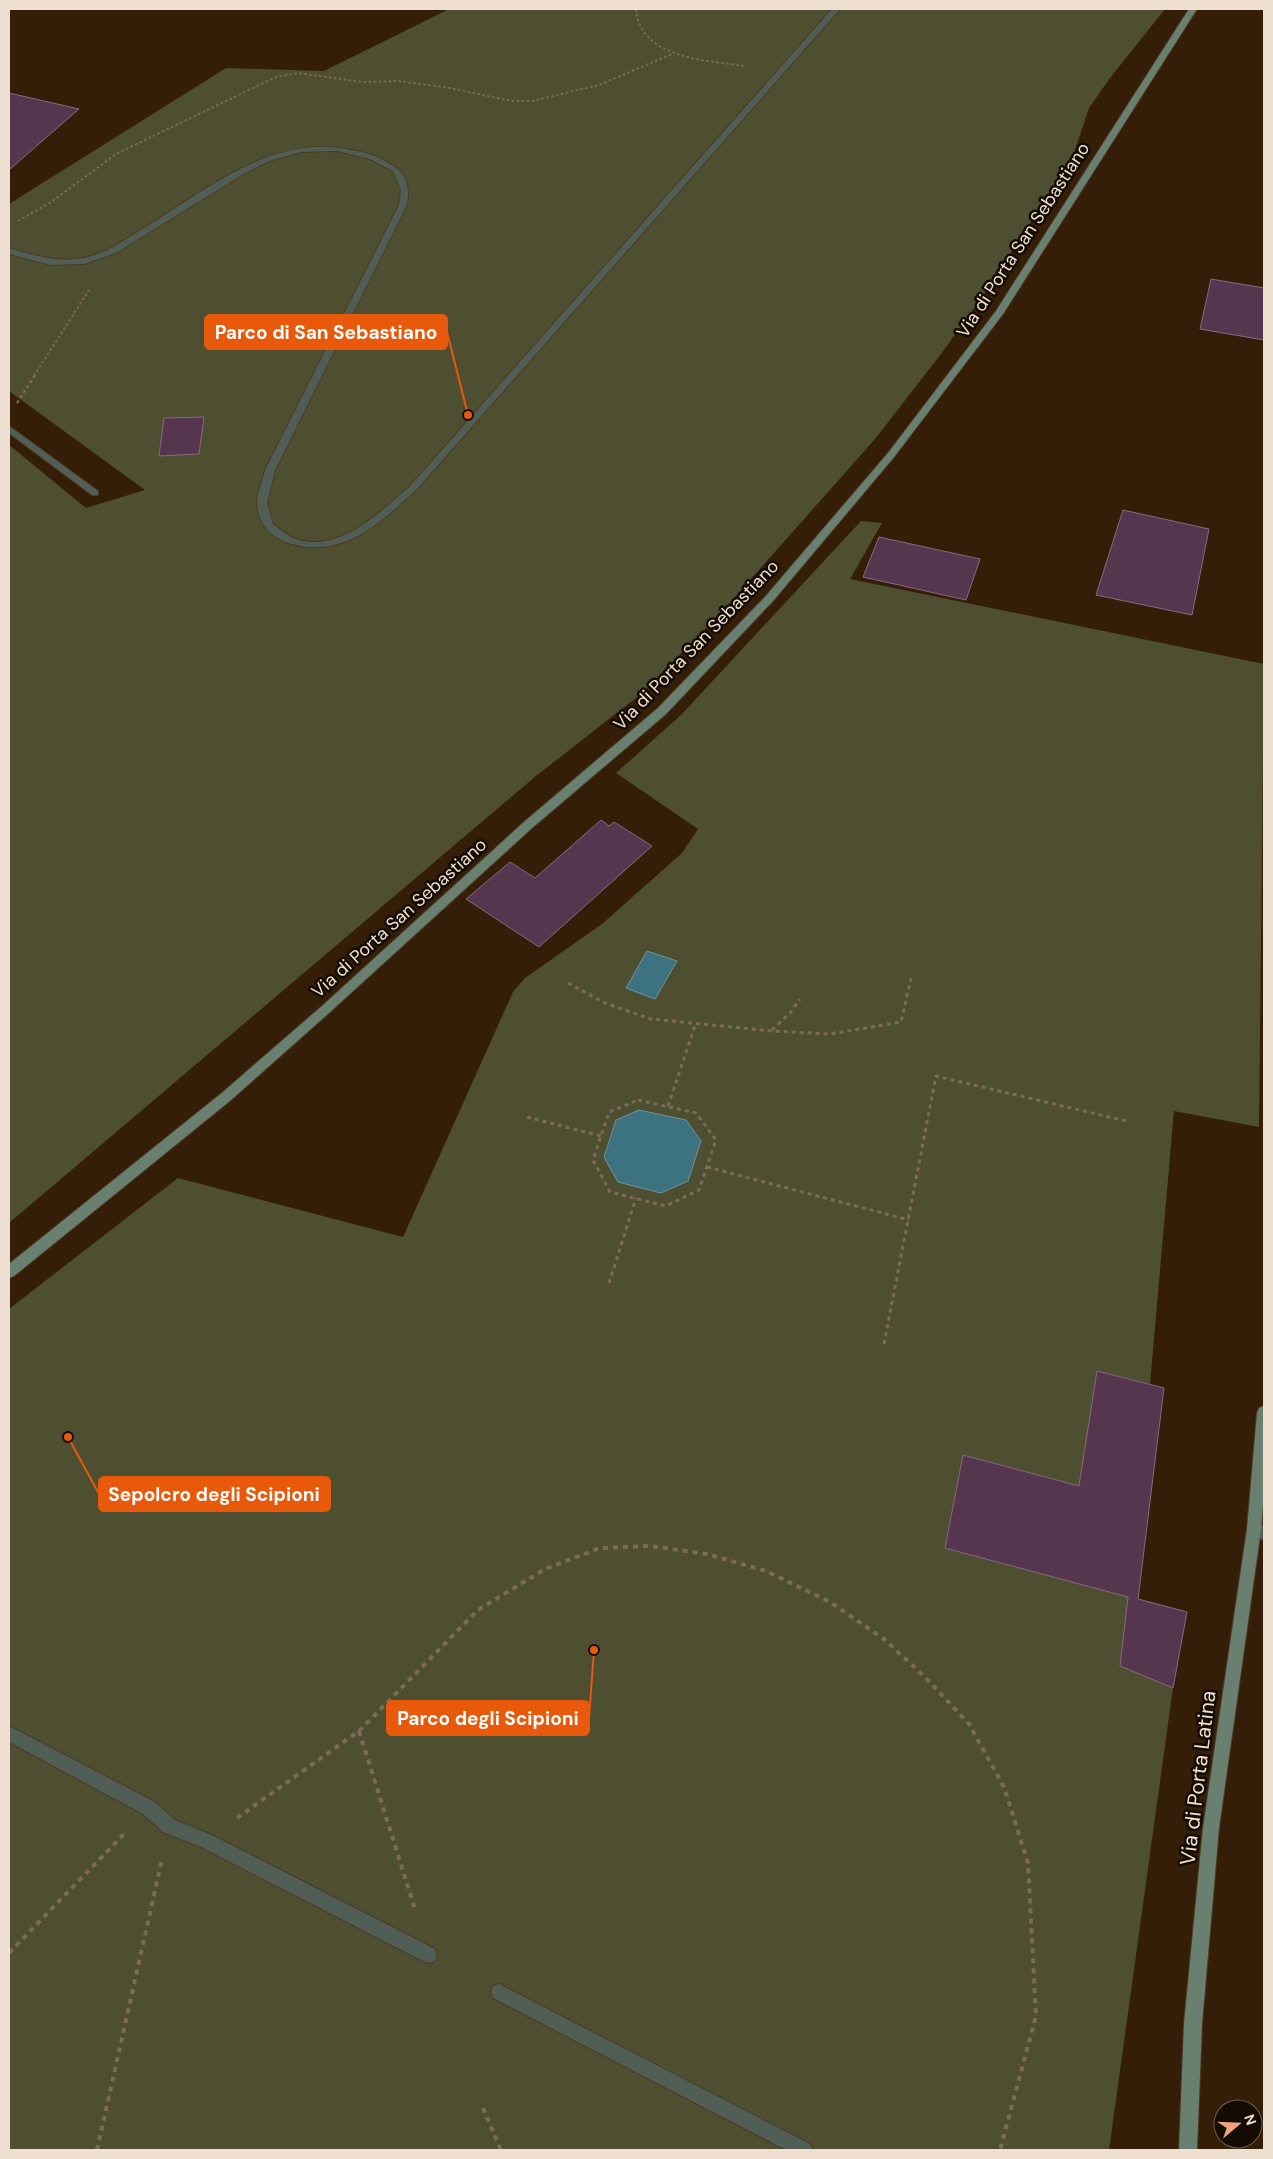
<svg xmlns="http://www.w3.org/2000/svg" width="1273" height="2159" font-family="'DM Sans',sans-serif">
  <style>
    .green { fill: #4d4f30 }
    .water { fill: #3d7281; stroke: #729399 }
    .building { fill: #56354e; stroke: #886a80 }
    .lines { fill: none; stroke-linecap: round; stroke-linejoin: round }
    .lane-casing { stroke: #4e3923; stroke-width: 2 }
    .street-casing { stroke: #4e3923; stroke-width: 2 }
    .secondary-casing { stroke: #4e3923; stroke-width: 2 }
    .path-far3 { stroke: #7e6a57; stroke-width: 2; stroke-dasharray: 2.5 2.5; stroke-linecap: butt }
    .path-far2 { stroke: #7e6a57; stroke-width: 2.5; stroke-dasharray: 3 3; stroke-linecap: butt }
    .path-far1 { stroke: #7e6a57; stroke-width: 3; stroke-dasharray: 4 4; stroke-linecap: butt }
    .path { stroke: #7e6a57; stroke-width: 4; stroke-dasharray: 5 5; stroke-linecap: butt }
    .lane { fill: #515e55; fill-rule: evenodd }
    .street { fill: #515e55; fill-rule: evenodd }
    .secondary { fill: #697f70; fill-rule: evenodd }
    .labels { text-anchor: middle; stroke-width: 5; stroke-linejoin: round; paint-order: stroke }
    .street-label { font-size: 18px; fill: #eedfd1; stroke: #140b03 }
    .near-street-label { font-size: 21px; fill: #eedfd1; stroke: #140b03 }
    .leader { fill: none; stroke: #e8590c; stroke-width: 2 }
    .callout-dot { fill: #e8590c; stroke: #140b03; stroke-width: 2 }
    .callout { fill: #e8590c; stroke: #e8590c; stroke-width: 2 }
    .callout-label { font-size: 19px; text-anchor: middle; font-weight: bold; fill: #fff }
  </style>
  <rect width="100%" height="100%" fill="#341e07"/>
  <g class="green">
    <polygon points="449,9 1165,9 1110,78 1089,108 1073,156 989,287 941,354 875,439 720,614 641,694 536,776 9,1223 9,445 86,508 145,490 9,391 9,204 226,68 324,71"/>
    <polygon points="861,521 882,523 850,579 1264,664 1259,1127 1174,1111 1150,1384 1097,1371 1079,1486 963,1455 945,1548 1187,1612 1173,1688 1109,2150 9,2150 9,1309 178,1178 403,1237 513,992 525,978 602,924 682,853 698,829 616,773 681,715"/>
  </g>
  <g class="water">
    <polygon points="647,951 677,961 655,999 626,988"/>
    <polygon points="639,1110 686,1120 701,1141 688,1181 661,1193 618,1182 604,1157 616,1120"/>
  </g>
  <g class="building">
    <polygon points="9,93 79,109 9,170"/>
    <polygon points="1211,279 1264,288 1264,340 1200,329"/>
    <polygon points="204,417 199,454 159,456 164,418"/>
    <polygon points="1123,510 1209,529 1192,615 1096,595"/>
    <polygon points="879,537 980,559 966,600 863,577"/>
    <polygon points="601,820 609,826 614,822 652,846 539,947 466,899 510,862 535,878"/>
    <polygon points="1097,1371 1164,1388 1138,1599 1187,1612 1173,1688 1120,1666 1128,1597 945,1548 963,1455 1079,1486"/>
  </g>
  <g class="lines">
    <g class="lane-casing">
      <path id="lane" d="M832 9H840L417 489C396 508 374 530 347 541 315 554 259 548 257 503 257 493 263 480 265 470L399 205 401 191 393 171 370 159 337 151 301 152 269 161 245 173 116 253 84 264 51 265 9 254V248C33 255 58 263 83 258 107 254 127 238 147 226 208 188 275 133 351 150 362 152 373 154 383 160 404 171 411 181 407 205L275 470 267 503 273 524C280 529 287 536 296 539 340 554 381 511 411 485Z"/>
    </g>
    <g class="street-casing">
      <g id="street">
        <polygon points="9,426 98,491 98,495 92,495 9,433"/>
        <polygon points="1254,1522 1264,1526 1264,1540 1249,1534 1247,1529 1249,1524"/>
        <polygon points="9,1726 155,1802 175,1820 212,1835 435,1949 437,1955 435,1961 429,1963 423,1961 201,1847 163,1832 143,1814 9,1742"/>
        <polygon points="499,1984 810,2144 813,2150 786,2150 493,1998 491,1992 493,1986"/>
      </g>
    </g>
    <g class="secondary-casing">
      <g id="secondary">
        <polygon points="1189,9 1197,9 1003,314 894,457 773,601 666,714 532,828 330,1012 231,1100 14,1276 9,1278 9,1264 223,1092 322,1006 524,822 658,708 765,597 888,453 996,311"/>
        <polygon points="1264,1406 1264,1494 1261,1529 1219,1828 1202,2024 1197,2150 1179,2150 1184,2024 1203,1828 1247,1529 1257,1413 1259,1408"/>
      </g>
    </g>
    <g class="path-far3">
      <path d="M636 9C639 59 710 61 746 66"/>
      <polyline points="18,221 51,202 116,154 276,77 298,73 362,82 398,81 444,87 512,101 532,101 599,85 672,54"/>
      <polyline points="34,376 89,290"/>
    </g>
    <polyline class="path-far2" points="17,403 35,375"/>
    <g class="path-far1">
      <polyline points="568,983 605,1003 651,1019 772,1031 830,1034 901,1022 911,978"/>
      <polyline points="772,1030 791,1012 800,999"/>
      <polygon points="638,1100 696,1113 716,1140 699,1190 666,1206 610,1192 593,1160 609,1112"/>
      <polyline points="668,1106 696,1023"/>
      <polyline points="527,1117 601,1136"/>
      <polyline points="707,1167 909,1220"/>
      <polyline points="609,1283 636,1198"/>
      <polyline points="884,1344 936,1076 1126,1121"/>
    </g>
    <g class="path">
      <polyline points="359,1731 415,1909"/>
      <polyline points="237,1818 359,1731 478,1610 545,1569 600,1548 650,1546 707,1554 766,1571 830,1602 884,1639 924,1676 969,1724 1004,1787 1028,1863 1036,2016 1000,2150"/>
      <polyline points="9,1953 124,1834"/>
      <polyline points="483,2108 501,2150"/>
      <polyline points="97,2150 162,1859"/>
    </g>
    <use href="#lane" class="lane"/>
    <use href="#street" class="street"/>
    <use href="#secondary" class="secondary"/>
  </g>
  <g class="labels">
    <g class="street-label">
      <text transform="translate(1023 240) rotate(-57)" y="6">Via di Porta San Sebastiano</text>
      <text transform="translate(696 645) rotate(-46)" y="6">Via di Porta San Sebastiano</text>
      <text transform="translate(399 918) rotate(-42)" y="6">Via di Porta San Sebastiano</text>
    </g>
    <g class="near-street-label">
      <text transform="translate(1198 1778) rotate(-83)" y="7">Via di Porta Latina</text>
    </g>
  </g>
  <path class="leader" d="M468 415L447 332M68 1437L99 1494M594 1650L589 1718"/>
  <g class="callout-dot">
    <circle cx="468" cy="415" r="5"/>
    <circle cx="68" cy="1437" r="5"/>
    <circle cx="594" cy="1650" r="5"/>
  </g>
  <g class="callout">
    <rect x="205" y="315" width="242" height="34" rx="5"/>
    <rect x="99" y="1477" width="231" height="34" rx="5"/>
    <rect x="387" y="1701" width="202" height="34" rx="5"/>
  </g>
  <g class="callout-label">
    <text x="326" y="339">Parco di San Sebastiano</text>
    <text x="214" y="1501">Sepolcro degli Scipioni</text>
    <text x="488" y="1725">Parco degli Scipioni</text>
  </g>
  <rect width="1273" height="2159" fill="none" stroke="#eedfd1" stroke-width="20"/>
  <g transform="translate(1238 2124) rotate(71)"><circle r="24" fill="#140b03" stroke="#6b6055"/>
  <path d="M0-4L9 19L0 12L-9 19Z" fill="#f0a279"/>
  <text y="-8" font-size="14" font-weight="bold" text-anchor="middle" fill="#eedfd1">N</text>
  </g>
</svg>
